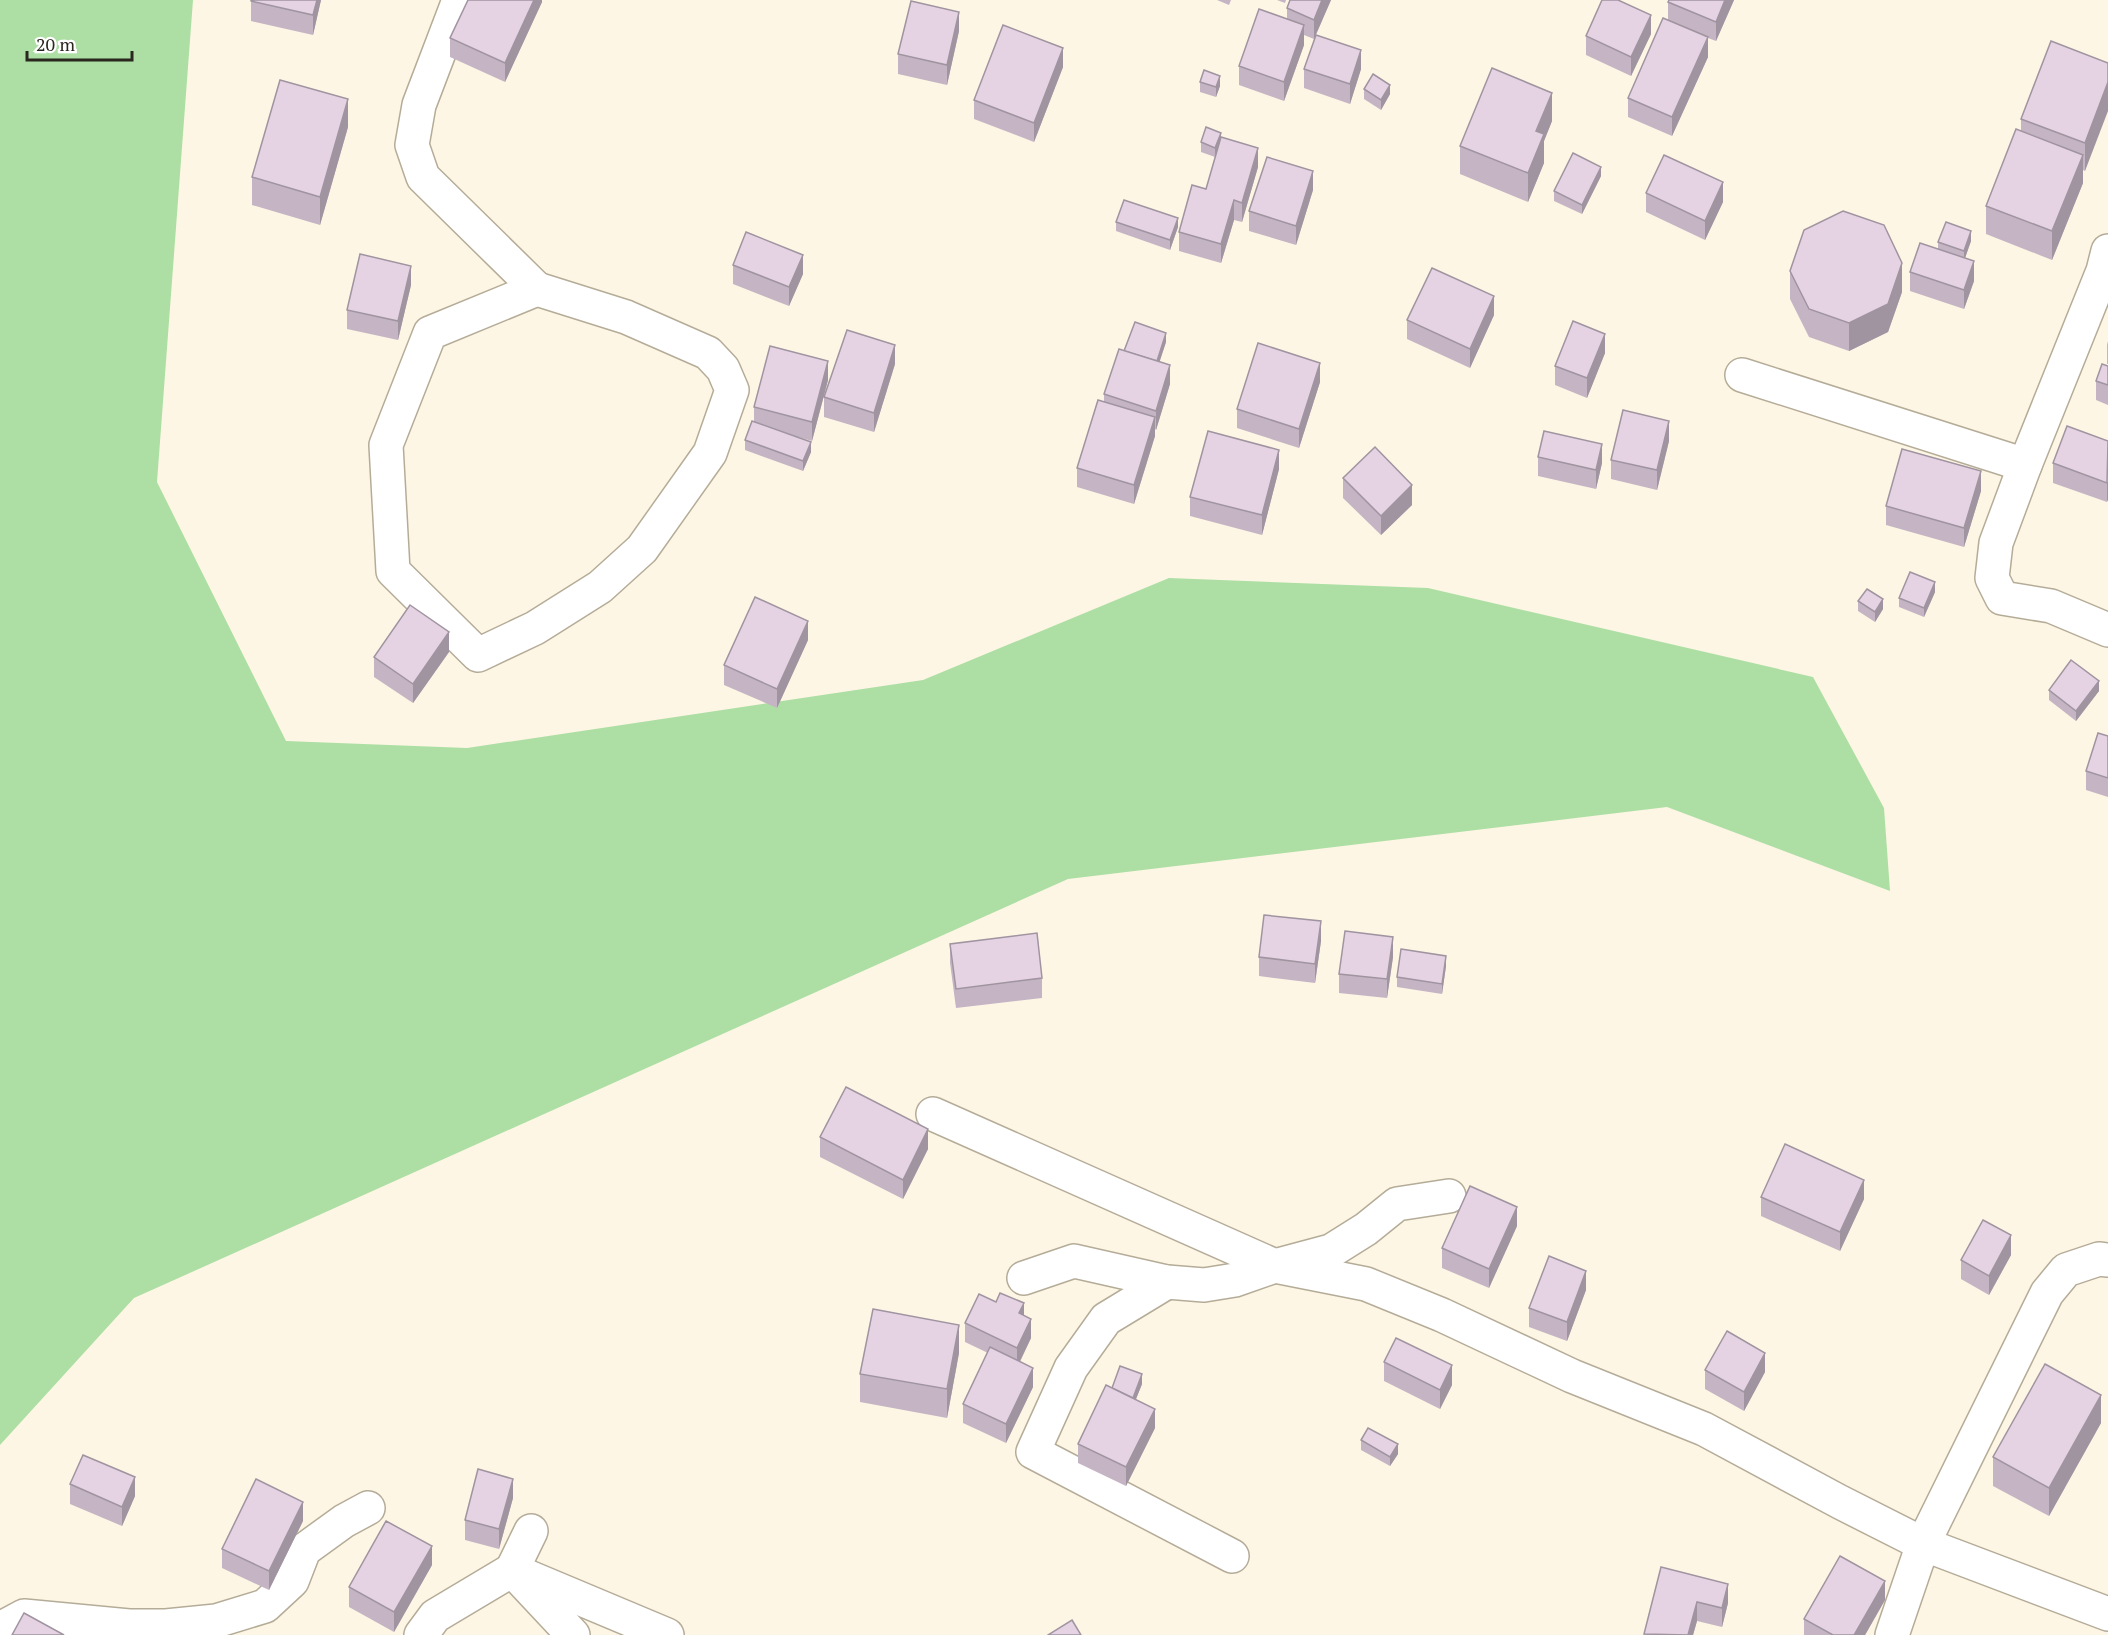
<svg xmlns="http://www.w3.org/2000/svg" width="2108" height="1635" font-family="'PT Serif',serif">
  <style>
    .green { fill: #addfa4 }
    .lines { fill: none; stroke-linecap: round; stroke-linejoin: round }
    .street-casing { stroke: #b5ac98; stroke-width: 36 }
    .street { stroke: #fff; stroke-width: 33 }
    .wall { fill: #c5b5c4 }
    .shaded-wall { fill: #a094a0 }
    .building { fill: #e5d3e4; stroke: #a094a0; stroke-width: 1.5 }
  </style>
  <rect width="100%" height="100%" fill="#fef6e5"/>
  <polygon class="green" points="0,0 193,0 157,482 286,741 467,748 923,680 1169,578 1428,588 1813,677 1884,808 1890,891 1667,807 1068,879 134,1298 0,1445"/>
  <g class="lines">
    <g class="street-casing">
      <g id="street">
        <polyline points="459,0 419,105 412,145 423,177 537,289"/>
        <polyline points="2108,251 2103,271 2025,465 1996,543 1992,578 2002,598 2051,606 2108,630"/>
        <polygon points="537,289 626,317 708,353 723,369 732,390 710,453 642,549 600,587 535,628 478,655 393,571 386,445 430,333"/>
        <polyline points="1742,375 2025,465"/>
        <polyline points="933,1114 1275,1266 1366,1284 1442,1315 1572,1376 1704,1429 1840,1502 1923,1544 2108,1614"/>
        <polyline points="1024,1278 1074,1261 1167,1282 1204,1285 1235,1280 1275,1266 1331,1251 1366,1229 1397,1204 1449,1196"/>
        <polyline points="1167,1282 1106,1319 1071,1368 1033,1452 1232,1556"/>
        <polyline points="531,1531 512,1570 573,1635"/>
        <polyline points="0,1629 24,1616 129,1626 166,1626 216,1621 265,1606 292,1581 304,1550 344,1521 368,1508"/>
        <polyline points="421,1635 435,1616 512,1570 667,1635"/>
        <polyline points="1892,1635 1923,1544 2047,1293 2066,1270 2099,1259 2108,1260"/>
      </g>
    </g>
    <use href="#street" class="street"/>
  </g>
  <g class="wall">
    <polygon points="251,0 321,0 313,35 251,21"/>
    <polygon points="542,0 542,2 505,82 450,57 450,38"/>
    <polygon points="1217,0 1231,0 1229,5"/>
    <polygon points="1277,0 1286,0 1285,3"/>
    <polygon points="1290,0 1331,0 1314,39 1304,35 1304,45 1284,101 1239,85 1239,66 1287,19 1287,8"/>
    <polygon points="1669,0 1734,0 1716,41 1708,38 1708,57 1672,136 1628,117 1628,98 1668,20 1668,2"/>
    <polygon points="959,31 947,85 898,74 898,54"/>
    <polygon points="1651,34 1631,76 1586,55 1586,36"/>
    <polygon points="2108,63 2085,171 2083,170 2083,183 2052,260 1986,234 1986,206 2021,131 2021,119"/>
    <polygon points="1063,67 1034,142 974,119 974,100"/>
    <polygon points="1304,69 1361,69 1350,104 1304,88"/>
    <polygon points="1200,82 1220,86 1216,97 1200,92"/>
    <polygon points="1364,89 1390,94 1381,110 1364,99"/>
    <polygon points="1552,121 1544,141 1544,163 1528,202 1460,174 1460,146"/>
    <polygon points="348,127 320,225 252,205 252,177"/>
    <polygon points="1221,138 1258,167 1242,222 1234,220 1221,263 1179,251 1179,232 1206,189 1215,157 1201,152 1201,142"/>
    <polygon points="1601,176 1582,214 1554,201 1554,191"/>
    <polygon points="1313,190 1296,245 1249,231 1249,211"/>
    <polygon points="1646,193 1723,202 1705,240 1646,212"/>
    <polygon points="1116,222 1178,227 1170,250 1116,231"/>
    <polygon points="1971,241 1965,258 1974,281 1964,309 1910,291 1910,272 1938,249 1938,242"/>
    <polygon points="733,265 803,274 789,306 733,284"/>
    <polygon points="1790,271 1902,292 1888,332 1849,351 1809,337 1790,299"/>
    <polygon points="411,285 398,340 347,329 347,310"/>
    <polygon points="1494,315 1470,368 1407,339 1407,320"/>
    <polygon points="2108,341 2108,364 2107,364 2107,345"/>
    <polygon points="1166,342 1159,362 1170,384 1156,430 1155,429 1155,436 1134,504 1077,487 1077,468 1104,402 1104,394 1124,351"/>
    <polygon points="1605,353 1587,398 1555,385 1555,366"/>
    <polygon points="895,364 874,432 824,417 824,397"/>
    <polygon points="2108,366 2108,405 2096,400 2096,381"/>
    <polygon points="828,380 812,441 798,437 811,452 803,471 745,450 745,440 754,421 754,407"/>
    <polygon points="1320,382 1299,448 1237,428 1237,409"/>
    <polygon points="1669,441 1657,490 1611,479 1611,460"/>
    <polygon points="2108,441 2107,502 2053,483 2053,463"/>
    <polygon points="1538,457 1602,463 1596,489 1538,476"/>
    <polygon points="1279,469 1262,535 1190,516 1190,497"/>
    <polygon points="1343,478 1412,505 1381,535 1343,498"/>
    <polygon points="1981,491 1964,547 1886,525 1886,506"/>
    <polygon points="1935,592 1924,617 1899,607 1899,598"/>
    <polygon points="1858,601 1883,609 1875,622 1858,611"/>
    <polygon points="808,640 777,708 724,685 724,665"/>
    <polygon points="449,652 413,703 374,677 374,657"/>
    <polygon points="2049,690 2099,691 2076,721 2049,700"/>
    <polygon points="2108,736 2108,797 2086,790 2086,771"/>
    <polygon points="1321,941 1315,983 1259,976 1259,957"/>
    <polygon points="950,944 1042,978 1042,998 956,1008 950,963"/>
    <polygon points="1393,957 1387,998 1339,993 1339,974"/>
    <polygon points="1446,966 1442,994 1397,987 1397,977"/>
    <polygon points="820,1137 928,1149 903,1199 820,1157"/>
    <polygon points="1761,1197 1864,1199 1840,1251 1761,1216"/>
    <polygon points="1517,1226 1489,1288 1442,1268 1442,1248"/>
    <polygon points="2011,1255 1989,1295 1961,1279 1961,1260"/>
    <polygon points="1586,1290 1567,1341 1529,1327 1529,1308"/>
    <polygon points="1024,1316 1031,1338 1020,1362 1033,1387 1006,1443 963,1423 963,1404 988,1353 965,1342 965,1323"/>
    <polygon points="959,1353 947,1418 860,1402 860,1374"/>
    <polygon points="1384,1362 1452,1385 1440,1409 1384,1381"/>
    <polygon points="1705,1370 1765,1372 1744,1411 1705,1389"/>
    <polygon points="1142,1384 1136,1399 1155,1428 1126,1486 1078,1463 1078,1444 1112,1388"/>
    <polygon points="2101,1423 2049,1516 1993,1486 1993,1457"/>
    <polygon points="1361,1440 1398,1454 1390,1466 1361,1450"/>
    <polygon points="70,1484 135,1496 122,1526 70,1504"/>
    <polygon points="513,1498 499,1549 465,1540 465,1520"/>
    <polygon points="303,1521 269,1590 222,1568 222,1549"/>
    <polygon points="432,1565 394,1632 349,1607 349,1587"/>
    <polygon points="1661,1567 1728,1603 1722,1627 1697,1621 1693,1635 1644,1635"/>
    <polygon points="1885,1600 1865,1635 1804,1635 1804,1619"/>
  </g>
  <g class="shaded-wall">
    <polygon points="317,0 321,0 313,35 313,15"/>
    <polygon points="534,0 542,0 542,2 505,82 505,63"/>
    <polygon points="1322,0 1331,0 1314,39 1314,20"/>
    <polygon points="1725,0 1734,0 1716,41 1716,22"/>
    <polygon points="959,12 959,31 947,85 947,65"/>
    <polygon points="1651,15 1651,34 1631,76 1631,57"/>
    <polygon points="1304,25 1304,45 1284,101 1284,82"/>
    <polygon points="1708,37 1708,57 1672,136 1672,117"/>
    <polygon points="1063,48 1063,67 1034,142 1034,123"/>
    <polygon points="1361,50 1361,69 1350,104 1350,84"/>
    <polygon points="1220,76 1220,86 1216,97 1216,87"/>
    <polygon points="2108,82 2108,111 2085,171 2085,143"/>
    <polygon points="1390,85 1390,94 1381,110 1381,100"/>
    <polygon points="1552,93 1552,121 1544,141 1544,163 1528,202 1528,173 1536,131"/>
    <polygon points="348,99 348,127 320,225 320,197"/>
    <polygon points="1221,133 1221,142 1215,157 1215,148"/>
    <polygon points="1258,148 1258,167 1242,222 1242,203"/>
    <polygon points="2083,155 2083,183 2052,260 2052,231"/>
    <polygon points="1601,167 1601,176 1582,214 1582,205"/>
    <polygon points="1313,171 1313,190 1296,245 1296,226"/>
    <polygon points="1723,182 1723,202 1705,240 1705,221"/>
    <polygon points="1234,200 1234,220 1221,263 1221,244"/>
    <polygon points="1178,218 1178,227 1170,250 1170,240"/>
    <polygon points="1971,231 1971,241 1964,261 1964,251"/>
    <polygon points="803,255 803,274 789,306 789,287"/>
    <polygon points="1974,261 1974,281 1964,309 1964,290"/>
    <polygon points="1902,263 1902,292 1888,332 1849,351 1849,323"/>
    <polygon points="411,266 411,285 398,340 398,321"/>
    <polygon points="1494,296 1494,315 1470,368 1470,349"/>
    <polygon points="1166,333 1166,342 1156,373 1156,363"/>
    <polygon points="1605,334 1605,353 1587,398 1587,378"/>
    <polygon points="895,345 895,364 874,432 874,413"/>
    <polygon points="828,361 828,380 812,441 812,422"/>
    <polygon points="1320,363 1320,382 1299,448 1299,429"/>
    <polygon points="1170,365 1170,384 1156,430 1156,411"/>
    <polygon points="1155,417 1155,436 1134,504 1134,485"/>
    <polygon points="1669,421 1669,441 1657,490 1657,470"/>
    <polygon points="811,442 811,452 803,471 803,461"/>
    <polygon points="1602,444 1602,463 1596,489 1596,470"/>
    <polygon points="1279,450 1279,469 1262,535 1262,515"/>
    <polygon points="1981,471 1981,491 1964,547 1964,528"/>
    <polygon points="2108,481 2108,500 2107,502 2107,483"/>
    <polygon points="1412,485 1412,505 1381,535 1381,516"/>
    <polygon points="1935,582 1935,592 1924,617 1924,608"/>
    <polygon points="1883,599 1883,609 1875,622 1875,612"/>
    <polygon points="808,621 808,640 777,708 777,689"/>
    <polygon points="449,632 449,652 413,703 413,684"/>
    <polygon points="2099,681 2099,691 2076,721 2076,711"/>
    <polygon points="1321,921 1321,941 1315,983 1315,964"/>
    <polygon points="1393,937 1393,957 1387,998 1387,979"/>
    <polygon points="1446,956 1446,966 1442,994 1442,984"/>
    <polygon points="928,1129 928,1149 903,1199 903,1180"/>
    <polygon points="1864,1180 1864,1199 1840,1251 1840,1232"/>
    <polygon points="1517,1207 1517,1226 1489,1288 1489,1269"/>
    <polygon points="2011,1235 2011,1255 1989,1295 1989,1276"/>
    <polygon points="1586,1271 1586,1290 1567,1341 1567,1322"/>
    <polygon points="1024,1303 1024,1322 1019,1313"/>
    <polygon points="1031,1319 1031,1338 1017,1367 1017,1348"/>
    <polygon points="959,1325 959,1353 947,1418 947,1389"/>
    <polygon points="1765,1353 1765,1372 1744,1411 1744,1392"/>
    <polygon points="1452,1365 1452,1385 1440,1409 1440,1390"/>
    <polygon points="1033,1368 1033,1387 1006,1443 1006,1424"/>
    <polygon points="1142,1374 1142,1384 1132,1409 1132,1400"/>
    <polygon points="2101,1395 2101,1423 2049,1516 2049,1488"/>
    <polygon points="1155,1409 1155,1428 1126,1486 1126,1467"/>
    <polygon points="1398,1444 1398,1454 1390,1466 1390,1457"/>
    <polygon points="135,1477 135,1496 122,1526 122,1507"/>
    <polygon points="513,1479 513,1498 499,1549 499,1529"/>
    <polygon points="303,1502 303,1521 269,1590 269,1571"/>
    <polygon points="432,1546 432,1565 394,1632 394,1612"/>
    <polygon points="1885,1581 1885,1600 1865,1635 1854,1635"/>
    <polygon points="1728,1584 1728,1603 1722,1627 1722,1608"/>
    <polygon points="1697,1602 1697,1621 1693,1635 1688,1635"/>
  </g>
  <g class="building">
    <polygon points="251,0 317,0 313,15 251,1"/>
    <polygon points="468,0 534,0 505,63 450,38"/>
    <polygon points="1290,0 1322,0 1314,20 1287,8"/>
    <polygon points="1602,0 1618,0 1651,15 1631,57 1586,36"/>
    <polygon points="1669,0 1725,0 1716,22 1668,2"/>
    <polygon points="911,1 959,12 947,65 898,54"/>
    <polygon points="1259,9 1304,25 1284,82 1239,66"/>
    <polygon points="1663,18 1708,37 1672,117 1628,98"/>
    <polygon points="1003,25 1063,48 1034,123 974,100"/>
    <polygon points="1316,35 1361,50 1350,84 1304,69"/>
    <polygon points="2051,41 2108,63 2108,82 2085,143 2021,119"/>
    <polygon points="1492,68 1552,93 1536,131 1544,134 1528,173 1460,146"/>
    <polygon points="1204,70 1220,76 1216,87 1200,82"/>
    <polygon points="1373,74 1390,85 1381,100 1364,89"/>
    <polygon points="280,80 348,99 320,197 252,177"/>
    <polygon points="1206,127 1221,133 1215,148 1201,142"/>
    <polygon points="2016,129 2083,155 2052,231 1986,206"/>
    <polygon points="1221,137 1258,148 1242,203 1234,200 1221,244 1179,232 1192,185 1206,189"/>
    <polygon points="1573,153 1601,167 1582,205 1554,191"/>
    <polygon points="1664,155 1723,182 1705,221 1646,193"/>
    <polygon points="1267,157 1313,171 1296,226 1249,211"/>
    <polygon points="1124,200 1178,218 1170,240 1116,222"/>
    <polygon points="1843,211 1884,225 1902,263 1888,304 1849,323 1809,309 1790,271 1804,230"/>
    <polygon points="1946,222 1971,231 1964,251 1938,242"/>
    <polygon points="746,232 803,255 789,287 733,265"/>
    <polygon points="1920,243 1974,261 1964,290 1910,272"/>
    <polygon points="360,254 411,266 398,321 347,310"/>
    <polygon points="1432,268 1494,296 1470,349 1407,320"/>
    <polygon points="1573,321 1605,334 1587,378 1555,366"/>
    <polygon points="1135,322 1166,333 1157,361 1124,351"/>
    <polygon points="847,330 895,345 874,413 824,397"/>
    <polygon points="1258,343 1320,363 1299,429 1237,409"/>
    <polygon points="770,346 828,361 812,422 754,407"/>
    <polygon points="1119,349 1170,365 1156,411 1104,394"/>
    <polygon points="2102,364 2108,366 2108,385 2096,381"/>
    <polygon points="1098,400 1155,417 1134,485 1077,468"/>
    <polygon points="1623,410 1669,421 1657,470 1611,460"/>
    <polygon points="752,421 811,442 803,461 745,440"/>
    <polygon points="2067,426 2108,441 2107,483 2053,463"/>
    <polygon points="1208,431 1279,450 1262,515 1190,497"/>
    <polygon points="1544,431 1602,444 1596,470 1538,457"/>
    <polygon points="1375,447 1412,485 1381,516 1343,478"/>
    <polygon points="1902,449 1981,471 1964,528 1886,506"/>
    <polygon points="1910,572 1935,582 1924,608 1899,598"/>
    <polygon points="1867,589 1883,599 1875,612 1858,601"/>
    <polygon points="755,597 808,621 777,689 724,665"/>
    <polygon points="410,605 449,632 413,684 374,657"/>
    <polygon points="2071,660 2099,681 2076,711 2049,690"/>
    <polygon points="2098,733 2108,736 2108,778 2086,771"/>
    <polygon points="1264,915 1321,921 1315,964 1259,957"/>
    <polygon points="1345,931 1393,937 1387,979 1339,974"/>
    <polygon points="1037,933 1042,978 956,989 950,944"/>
    <polygon points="1401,949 1446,956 1442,984 1397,977"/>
    <polygon points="846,1087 928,1129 903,1180 820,1137"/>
    <polygon points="1785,1144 1864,1180 1840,1232 1761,1197"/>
    <polygon points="1470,1186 1517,1207 1489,1269 1442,1248"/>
    <polygon points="1983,1220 2011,1235 1989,1276 1961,1260"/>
    <polygon points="1549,1256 1586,1271 1567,1322 1529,1308"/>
    <polygon points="1000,1293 1024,1303 1019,1313 1031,1319 1017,1348 965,1323 979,1294 996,1302"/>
    <polygon points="873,1309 959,1325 947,1389 860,1374"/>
    <polygon points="1727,1331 1765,1353 1744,1392 1705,1370"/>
    <polygon points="1396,1338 1452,1365 1440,1390 1384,1362"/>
    <polygon points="990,1347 1033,1368 1006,1424 963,1404"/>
    <polygon points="2045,1364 2101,1395 2049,1488 1993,1457"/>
    <polygon points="1120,1366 1142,1374 1133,1398 1112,1388"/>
    <polygon points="1106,1385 1155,1409 1126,1467 1078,1444"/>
    <polygon points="1368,1428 1398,1444 1390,1457 1361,1440"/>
    <polygon points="83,1455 135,1477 122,1507 70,1484"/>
    <polygon points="478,1469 513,1479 499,1529 465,1520"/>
    <polygon points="256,1479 303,1502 269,1571 222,1549"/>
    <polygon points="386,1521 432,1546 394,1612 349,1587"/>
    <polygon points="1840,1556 1885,1581 1854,1635 1833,1635 1804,1619"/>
    <polygon points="1661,1567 1728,1584 1722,1608 1697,1602 1688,1635 1644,1634"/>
    <polygon points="24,1613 64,1635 12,1635"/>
    <polygon points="1072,1620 1081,1635 1048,1635"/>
  </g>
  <path d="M27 51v9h105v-9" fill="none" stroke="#2a271f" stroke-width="3"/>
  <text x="36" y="51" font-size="18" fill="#2a271f" stroke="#ffffff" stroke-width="4.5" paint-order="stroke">20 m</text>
</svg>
